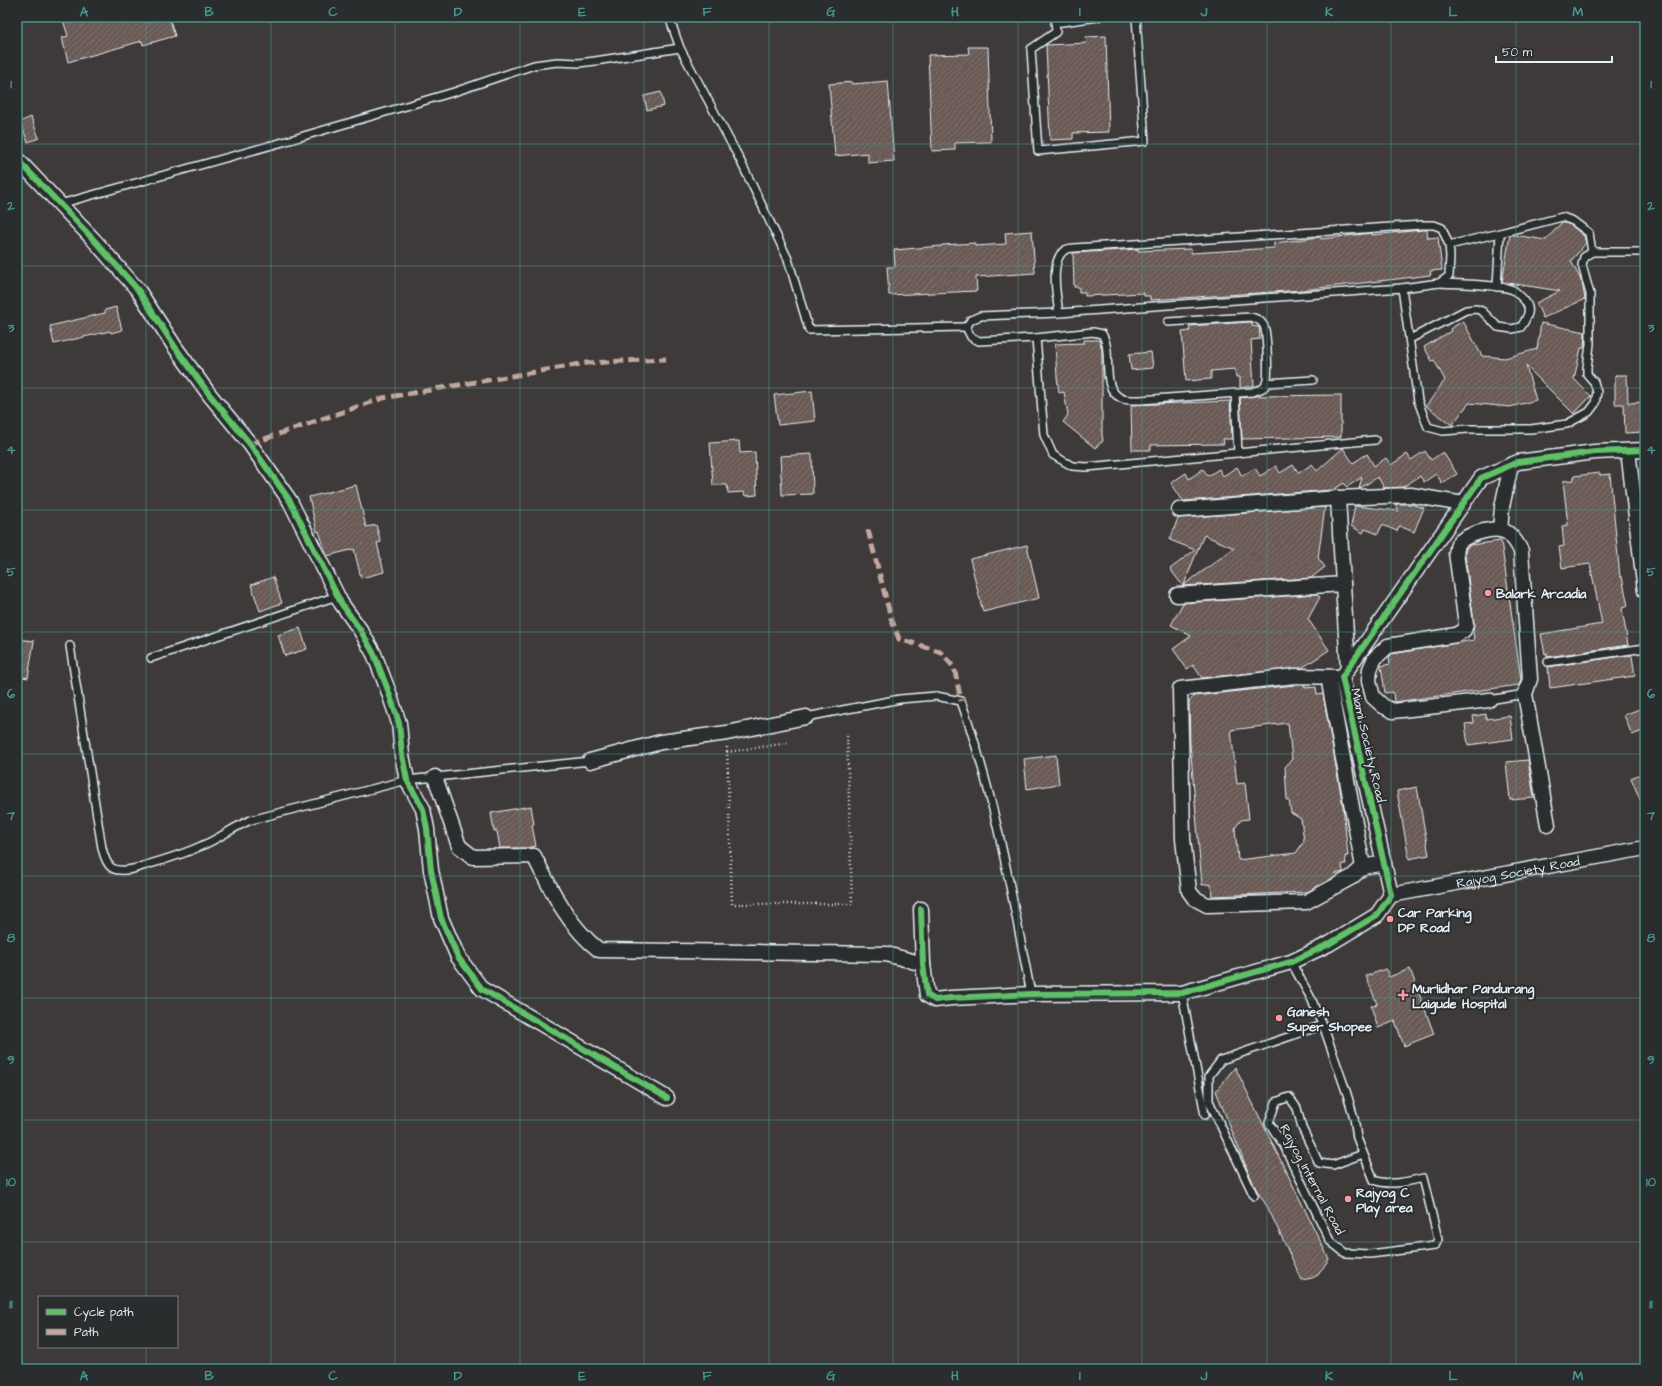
<svg xmlns="http://www.w3.org/2000/svg" width="1662" height="1386" font-family="'Architects Daughter',sans-serif">
  <style>
    .building { fill: url(#building-hatch); stroke: #e8f1f8; fill-rule: evenodd }
    .lines { fill: none; stroke-linecap: round; stroke-linejoin: round }
    .lane-casing { stroke: #e8f1f8; stroke-width: 10 }
    .street-casing { stroke: #e8f1f8; stroke-width: 17 }
    .path { stroke: #e8f1f8; stroke-width: 2.5; stroke-dasharray: 1 3; stroke-linecap: butt }
    .lane { stroke: #2a2d2e; stroke-width: 7 }
    .street { stroke: #2a2d2e; stroke-width: 14 }
    .quiet { stroke: #c3a89e; stroke-width: 5; stroke-dasharray: 10 5; stroke-linecap: butt }
    .cycleway-casing { stroke: #2a2d2e; stroke-width: 8 }
    .cycleway { stroke: #61c268; stroke-width: 6 }
    .grid { fill: none; stroke: #459590; stroke-width: 1; stroke-opacity: 0.55 }
    .poi-dot { fill: #ff9aa2; stroke: #2a2d2e; stroke-width: 1.5 }
    .labels { text-anchor: middle; stroke-width: 4; stroke-linejoin: round; paint-order: stroke }
    .poi-label { font-size: 13px; font-weight: bold; fill: #e8f1f8; stroke: #2a2d2e; text-anchor: start }
    .street-label { font-size: 13px; fill: #e8f1f8; stroke: #2a2d2e }
    .neatline { fill: none; stroke: #459590; stroke-width: 1.5 }
    .grid-label { font-size: 13px; text-anchor: middle; font-weight: bold; fill: #459590 }
  </style>
  <defs>
    <pattern id="building-hatch" width="6" height="6" patternUnits="userSpaceOnUse"><rect width="6" height="6" fill="#6b5a54"/><path d="M-1 1l2-2M0 6l6-6M5 7l2-2" fill="none" stroke="#80726d"/></pattern>
  </defs>
  <rect width="100%" height="100%" fill="#3e3a39"/>
  <filter id="ink" filterUnits="userSpaceOnUse"><feTurbulence type="fractalNoise" baseFrequency=".025" numOctaves="2"/><feDisplacementMap in="SourceGraphic" scale="8" xChannelSelector="R" yChannelSelector="G"/><feConvolveMatrix kernelMatrix="1 2 1 2 8 2 1 2 1" color-interpolation-filters="sRGB"/></filter>
  <g filter="url(#ink)">
    <g class="building">
      <polygon points="62,17 169,17 175,36 143,45 142,41 68,62 62,38 68,36"/>
      <polygon points="1106,36 1109,132 1073,133 1073,139 1050,140 1046,45 1087,43 1086,37"/>
      <polygon points="968,47 988,47 991,142 955,143 955,150 932,151 928,55 969,54"/>
      <polygon points="888,81 894,161 868,163 868,153 835,156 829,84 852,82 852,84"/>
      <polygon points="661,92 664,106 647,110 644,96"/>
      <polygon points="31,117 39,138 28,142 20,122"/>
      <polygon points="1562,222 1571,225 1584,236 1586,243 1571,261 1582,282 1585,299 1543,318 1536,303 1560,291 1502,282 1510,235 1514,235 1546,240"/>
      <polygon points="1422,230 1427,230 1428,238 1438,237 1442,270 1430,271 1431,275 1302,290 1150,300 1150,296 1144,296 1144,293 1085,296 1085,292 1079,292 1079,287 1074,287 1073,253 1138,249 1138,251 1191,249 1191,253 1274,248 1274,243 1320,237 1321,239 1372,233 1372,235"/>
      <polygon points="1032,231 1035,273 976,277 977,291 889,295 887,267 895,267 894,250 942,246 942,245 975,243 975,246 1006,244 1005,233"/>
      <polygon points="116,307 122,330 111,333 110,331 54,344 50,326 105,313 105,310"/>
      <polygon points="1463,321 1482,356 1505,358 1537,349 1541,323 1585,332 1584,348 1581,348 1574,379 1591,396 1574,414 1526,366 1536,400 1510,407 1469,403 1452,425 1426,406 1445,380 1434,360 1432,361 1424,347 1451,331 1450,329"/>
      <polygon points="1250,322 1252,323 1252,326 1259,327 1260,339 1251,340 1254,386 1240,388 1240,377 1236,377 1235,369 1211,371 1211,379 1186,381 1182,332 1190,331 1189,326"/>
      <polygon points="1084,340 1099,340 1102,349 1102,435 1103,441 1095,448 1063,422 1068,415 1064,392 1059,393 1057,377 1055,344 1084,343"/>
      <polygon points="1151,352 1153,368 1131,370 1129,354"/>
      <polygon points="1615,375 1627,375 1628,403 1645,402 1645,432 1625,433 1624,404 1615,404"/>
      <polygon points="812,391 815,421 778,425 774,395"/>
      <polygon points="1341,395 1341,437 1242,439 1240,398 1255,396"/>
      <polygon points="1230,401 1232,439 1223,439 1224,444 1151,445 1151,450 1132,450 1131,405"/>
      <polygon points="739,441 740,453 755,452 757,495 745,496 744,492 728,493 727,485 713,485 710,443"/>
      <polygon points="1343,448 1353,463 1367,454 1374,466 1386,458 1391,465 1407,454 1411,460 1425,451 1431,460 1443,452 1457,474 1442,483 1436,474 1424,482 1420,476 1403,487 1384,488 1378,477 1359,489 1362,477 1347,487 1344,483 1333,490 1183,501 1171,483 1186,473 1189,479 1203,469 1208,476 1219,469 1223,476 1237,467 1242,476 1255,468 1260,476 1276,466 1280,473 1293,465 1299,473 1312,464 1317,471"/>
      <polygon points="812,454 813,494 782,495 780,456"/>
      <polygon points="1600,473 1600,475 1610,474 1620,577 1622,577 1628,606 1622,608 1628,645 1547,657 1547,653 1545,654 1541,634 1602,624 1590,564 1562,568 1559,547 1564,546 1562,526 1568,525 1563,481 1574,480 1574,476"/>
      <polygon points="356,485 366,527 376,525 381,542 377,543 384,572 361,578 354,549 327,556 319,531 317,532 309,497"/>
      <polygon points="1395,504 1410,504 1424,508 1414,532 1399,526 1397,531 1382,525 1378,534 1365,529 1363,533 1351,526 1355,506 1399,511"/>
      <path d="M1325 507 1318 558 1325 567 1311 578 1183 586 1170 569 1195 550 1170 540 1178 518ZM1204 535 1234 548 1184 585 1197 551Z"/>
      <polygon points="1501,541 1521,679 1519,685 1394,702 1393,692 1385,693 1381,666 1390,664 1389,657 1392,654 1474,640 1473,631 1474,623 1465,554 1466,548 1470,545"/>
      <polygon points="1027,545 1039,598 983,612 970,559"/>
      <polygon points="273,577 282,603 260,611 251,585"/>
      <polygon points="1316,594 1320,597 1308,619 1329,650 1302,668 1202,678 1193,665 1187,669 1173,649 1191,636 1171,625 1183,603"/>
      <polygon points="300,628 307,649 285,656 278,635"/>
      <polygon points="17,639 34,641 28,678 17,676"/>
      <polygon points="1630,655 1632,656 1635,676 1550,688 1548,667"/>
      <path d="M1295 685H1305V688L1316 687 1317 695 1323 694 1343 806 1348 856H1345L1346 864H1342L1343 872 1334 874 1335 877 1307 892 1212 896 1211 884 1202 885 1190 743 1189 702 1194 696ZM1288 723 1292 759 1285 767 1287 801 1289 800 1291 813 1301 819 1304 841 1296 853 1238 860 1235 828 1241 820 1249 819 1245 783 1237 784 1231 730Z"/>
      <polygon points="1645,707 1645,730 1632,735 1624,715"/>
      <polygon points="1486,714 1486,719 1510,716 1513,739 1468,745 1465,724 1474,723 1473,716"/>
      <polygon points="1056,755 1059,784 1027,789 1024,759"/>
      <polygon points="1528,760 1534,798 1510,800 1506,762"/>
      <polygon points="1645,772 1645,811 1631,778"/>
      <polygon points="1417,787 1429,855 1409,859 1397,791"/>
      <polygon points="531,806 534,824 532,825 536,846 527,848 500,848 497,831 494,831 491,813"/>
      <polygon points="1386,969 1389,977 1410,969 1434,1034 1404,1046 1395,1021 1378,1028 1371,1006 1377,1004 1366,976"/>
      <polygon points="1235,1067 1329,1259 1318,1275 1312,1278 1302,1280 1268,1208 1256,1189 1247,1169 1216,1091"/>
    </g>
    <g class="lines">
      <g class="lane-casing">
        <g id="lane">
          <polyline points="669,17 680,48 738,156 788,259 809,330 966,327"/>
          <polyline points="1055,17 1056,32 1031,49 1038,151 1145,141 1136,17"/>
          <polyline points="1055,23 1098,17"/>
          <polyline points="60,204 283,142 454,92 534,65 557,62 579,63 595,61 680,48"/>
          <polyline points="1497,287 1500,233"/>
          <polyline points="1402,288 1418,401 1424,417 1428,427 1443,431 1468,429 1531,429 1567,424 1589,412 1595,404 1597,392 1594,382 1587,374 1587,368 1590,344 1590,294 1582,265 1584,257 1592,252 1645,252"/>
          <polyline points="1059,313 1402,288 1439,283 1449,276 1450,256 1449,245 1500,233 1562,217 1573,221 1589,233 1592,252"/>
          <path d="M1168 322 1251 317C1257 319 1261 320 1264 326 1267 332 1269 378 1266 385 1263 390 1257 390 1252 392L1140 400C1134 400 1126 401 1121 398 1099 388 1114 352 1102 334L1093 332 1036 338 1044 435 1053 455 1072 466 1087 467 1375 440"/>
          <path d="M1036 338 979 341 971 337 966 327 971 320 980 316 1059 313C1057 298 1049 260 1065 250 1067 249 1072 248 1074 248L1422 225H1434L1442 228 1449 245"/>
          <path d="M1410 339 1466 310 1476 309 1482 311 1498 327 1512 329 1521 327C1529 315 1533 307 1520 296 1518 294 1515 291 1513 290 1499 284 1456 284 1439 283"/>
          <polyline points="1266,383 1313,380"/>
          <polyline points="1235,393 1238,453"/>
          <path d="M70 646 102 848C107 869 113 873 133 869 156 862 180 856 201 846 219 839 233 827 251 820L407 780 590 761"/>
          <polyline points="151,658 337,596"/>
          <polyline points="1548,662 1645,648"/>
          <polyline points="1489,700 1525,694"/>
          <path d="M806 717 900 699 936 696 961 701C995 796 1012 896 1031 994"/>
          <path d="M1291 962 1312 1000 1317 1014 1323 1025 1347 1094 1354 1118 1357 1138 1374 1180C1389 1186 1407 1182 1423 1178L1438 1239 1435 1246 1370 1254 1345 1253 1330 1241 1284 1146 1269 1123 1276 1102 1289 1097 1297 1108 1302 1128 1319 1163 1333 1165 1363 1154"/>
          <polyline points="1182,993 1205,1115"/>
          <polyline points="1254,1196 1209,1101 1209,1076 1221,1060 1323,1025"/>
        </g>
      </g>
      <g class="street-casing">
        <g id="street">
          <polyline points="17,159 93,239 138,290 175,347 209,394 250,444 290,501 341,603 361,631 374,654 388,690 399,723 402,755 407,780 423,809 427,829 431,870 441,918 458,957 482,989 667,1098"/>
          <polyline points="1628,451 1645,591"/>
          <polyline points="1338,498 1348,669"/>
          <polyline points="1179,510 1338,498 1411,495 1463,504"/>
          <polyline points="1500,530 1502,507 1511,465"/>
          <polyline points="1177,595 1343,584"/>
          <polyline points="1328,677 1363,867"/>
          <polyline points="1342,677 1295,676 1180,689 1183,839 1189,891 1194,898 1207,905 1306,902 1352,877 1363,867 1384,863"/>
          <path d="M1489 700 1393 711 1383 706 1373 697 1369 681 1370 669 1375 658 1388 646 1456 635 1464 630 1466 624 1456 553C1457 550 1457 546 1458 544 1464 535 1490 528 1500 530 1510 531 1517 543 1521 551L1530 679 1525 694 1548 825"/>
          <polyline points="590,761 661,742 727,733 806,717"/>
          <path d="M435 777 459 846 473 857 534 856C551 890 569 927 599 950L886 954 923 964"/>
          <path id="s1" d="M1391 895 1645 848"/>
          <polyline points="921,909 923,964 927,995 935,1000 951,998 1031,994 1182,993 1291,962 1329,944 1377,915 1391,895 1342,677 1481,478 1518,462 1595,452 1645,450"/>
        </g>
      </g>
      <g class="path">
        <polyline points="727,747 732,904 852,904 847,733"/>
        <polyline points="727,752 788,743"/>
      </g>
      <use href="#lane" class="lane"/>
      <use href="#street" class="street"/>
      <g class="quiet">
        <polyline points="250,444 383,398 587,363 666,359"/>
        <polyline points="868,530 891,618 899,639 939,651 954,667 961,701"/>
      </g>
      <g class="cycleway-casing">
        <g id="cycleway">
          <polyline points="17,159 93,239 138,290 175,347 209,394 250,444 290,501 341,603 361,631 374,654 388,690 399,723 402,755 407,780 423,809 427,829 431,870 441,918 458,957 482,989 667,1098"/>
          <polyline points="921,909 923,964 927,995 935,1000 951,998 1031,994 1182,993 1291,962 1329,944 1377,915 1391,895 1342,677 1481,478 1518,462 1595,452 1645,450"/>
        </g>
      </g>
      <use href="#cycleway" class="cycleway"/>
    </g>
  </g>
  <path class="grid" d="M146 17V1297M271 17V1369M395 17V1369M520 17V1369M644 17V1369M769 17V1369M893 17V1369M1018 17V1369M1142 17V1369M1267 17V1369M1391 17V1369M1516 17V1369M17 144H1645M17 266H1645M17 388H1645M17 510H1645M17 632H1645M17 754H1645M17 876H1645M17 998H1645M17 1120H1645M17 1242H1645M146 1347V1369"/>
  <g class="poi-dot">
    <circle cx="1488" cy="593" r="4"/>
    <circle cx="1390" cy="919" r="4"/>
    <path d="M1401 989h4v4h4v4h-4v4h-4v-4h-4v-4h4z"/>
    <circle cx="1279" cy="1018" r="4"/>
    <circle cx="1348" cy="1199" r="4"/>
  </g>
  <g class="labels">
    <g class="poi-label">
      <text x="1496" y="598">Balark Arcadia</text>
      <text x="1398" y="917">Car Parking<tspan x="1398" dy="15">DP Road</tspan></text>
      <text x="1412" y="993">Murlidhar Pandurang<tspan x="1412" dy="15">Laigude Hospital</tspan></text>
      <text x="1287" y="1016">Ganesh<tspan x="1287" dy="15">Super Shopee</tspan></text>
      <text x="1356" y="1197">Rajyog C<tspan x="1356" dy="15">Play area</tspan></text>
    </g>
    <g class="street-label">
      <text transform="translate(1369 745) rotate(77)" y="5">Miami Society Road</text>
      <text dy="5" stroke="none"><textPath href="#s1" startOffset="129">Rajyog Society Road</textPath></text>
      <text transform="translate(1313 1179) rotate(62)" y="5">Rajyog Internal Road</text>
    </g>
  </g>
  <rect width="1662" height="1386" fill="none" stroke="#2a2d2e" stroke-width="44"/>
  <rect x="38" y="1296" width="140" height="52" fill="#2a2d2e" stroke="#767b7f"/>
  <rect x="46" y="1309" width="20" height="6" fill="#61c268" stroke="#767b7f"/>
  <text x="74" y="1316" font-size="12" fill="#e8f1f8">Cycle path</text>
  <rect x="46" y="1329" width="20" height="6" fill="#c3a89e" stroke="#767b7f"/>
  <text x="74" y="1336" font-size="12" fill="#e8f1f8">Path</text>
  <path d="M1496 56v6h116v-6" fill="none" stroke="#e8f1f8" stroke-width="2"/>
  <text x="1502" y="56" font-size="12" fill="#e8f1f8" stroke="#2a2d2e" stroke-width="3" paint-order="stroke">50 m</text>
  <rect x="22" y="22" width="1618" height="1342" class="neatline"/>
  <g class="grid-label">
    <text x="84" y="16">A</text>
    <text x="209" y="16">B</text>
    <text x="333" y="16">C</text>
    <text x="458" y="16">D</text>
    <text x="582" y="16">E</text>
    <text x="707" y="16">F</text>
    <text x="831" y="16">G</text>
    <text x="955" y="16">H</text>
    <text x="1080" y="16">I</text>
    <text x="1204" y="16">J</text>
    <text x="1329" y="16">K</text>
    <text x="1453" y="16">L</text>
    <text x="1578" y="16">M</text>
    <text x="11" y="88">1</text>
    <text x="1651" y="88">1</text>
    <text x="11" y="210">2</text>
    <text x="1651" y="210">2</text>
    <text x="11" y="332">3</text>
    <text x="1651" y="332">3</text>
    <text x="11" y="454">4</text>
    <text x="1651" y="454">4</text>
    <text x="11" y="576">5</text>
    <text x="1651" y="576">5</text>
    <text x="11" y="698">6</text>
    <text x="1651" y="698">6</text>
    <text x="11" y="820">7</text>
    <text x="1651" y="820">7</text>
    <text x="11" y="942">8</text>
    <text x="1651" y="942">8</text>
    <text x="11" y="1064">9</text>
    <text x="1651" y="1064">9</text>
    <text x="11" y="1186">10</text>
    <text x="1651" y="1186">10</text>
    <text x="11" y="1308">11</text>
    <text x="1651" y="1308">11</text>
    <text x="84" y="1380">A</text>
    <text x="209" y="1380">B</text>
    <text x="333" y="1380">C</text>
    <text x="458" y="1380">D</text>
    <text x="582" y="1380">E</text>
    <text x="707" y="1380">F</text>
    <text x="831" y="1380">G</text>
    <text x="955" y="1380">H</text>
    <text x="1080" y="1380">I</text>
    <text x="1204" y="1380">J</text>
    <text x="1329" y="1380">K</text>
    <text x="1453" y="1380">L</text>
    <text x="1578" y="1380">M</text>
  </g>
</svg>
